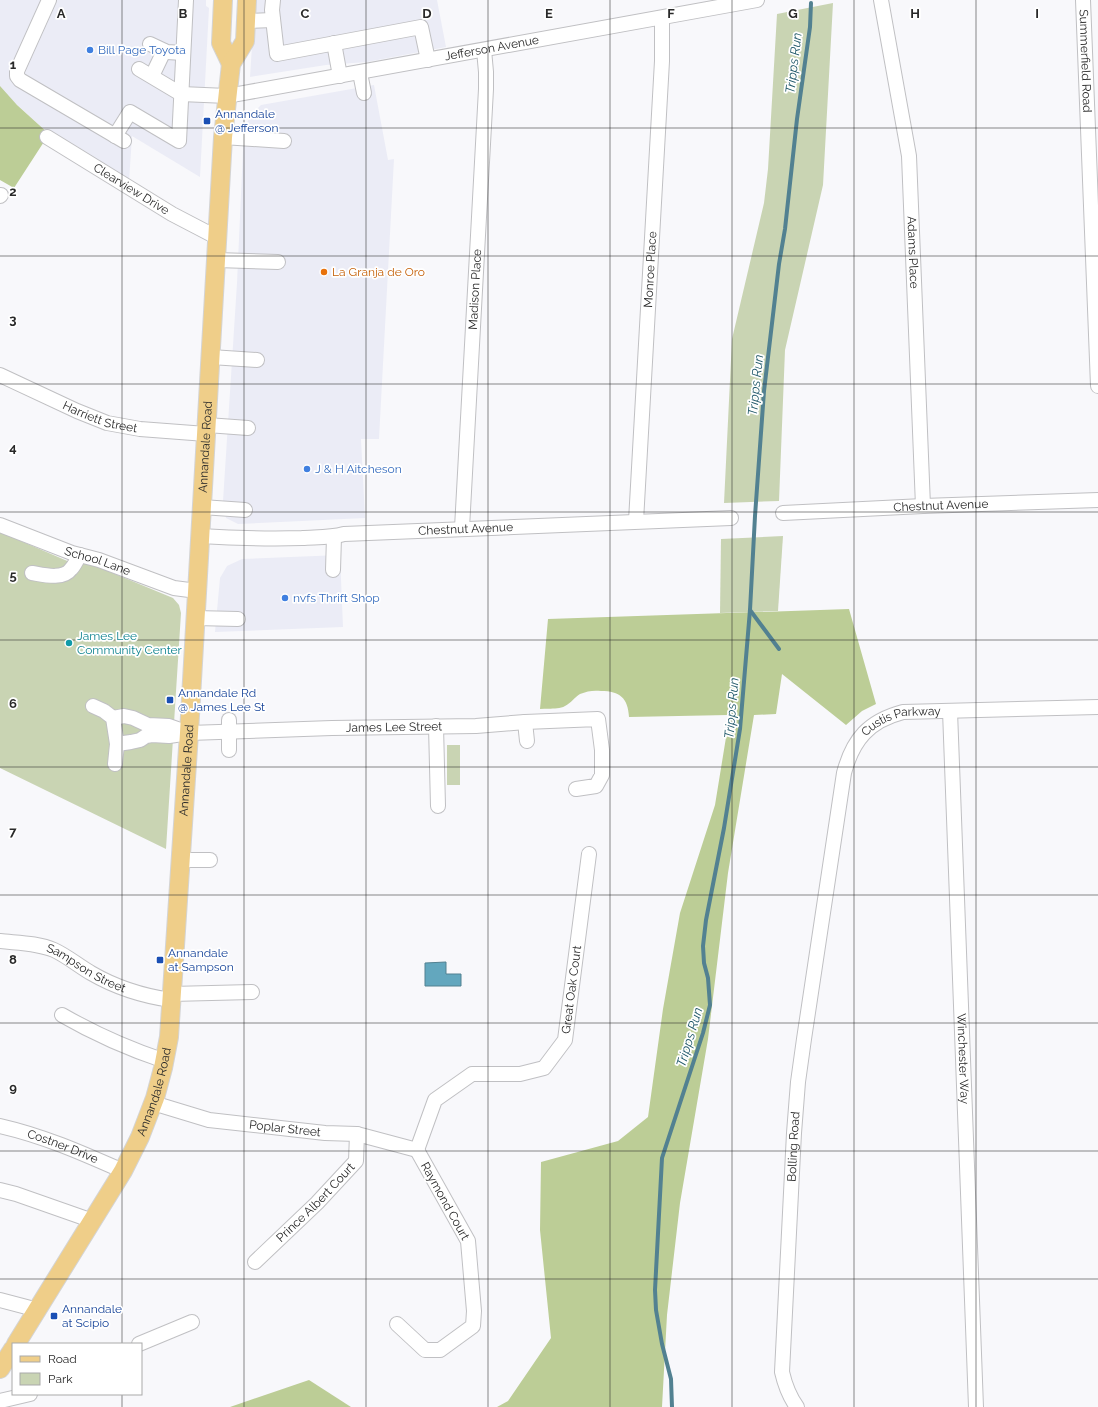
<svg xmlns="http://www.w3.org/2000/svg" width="1098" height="1407" font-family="Raleway,sans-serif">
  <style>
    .built { fill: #ebecf6 }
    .green { fill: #c9d4b3 }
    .forest { fill: #bccd96 }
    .water { fill: #63a7be; stroke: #528191 }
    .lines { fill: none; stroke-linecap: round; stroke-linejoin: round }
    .stream { stroke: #528191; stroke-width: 4 }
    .minor-casing { stroke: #c0c0c3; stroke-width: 16 }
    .major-casing { stroke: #d4d4d4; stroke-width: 20 }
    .minor { stroke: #fff; stroke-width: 14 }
    .major { stroke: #efce89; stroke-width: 18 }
    .grid { fill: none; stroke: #292929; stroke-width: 1; stroke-opacity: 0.55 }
    .shop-dot { fill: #3f7fe0; stroke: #fff; stroke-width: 1.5 }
    .transit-dot { fill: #1a4fb4; stroke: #fff; stroke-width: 1.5 }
    .food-dot { fill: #e8710a; stroke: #fff; stroke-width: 1.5 }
    .culture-dot { fill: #0f9aa8; stroke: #fff; stroke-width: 1.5 }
    .labels { text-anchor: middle; stroke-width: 3.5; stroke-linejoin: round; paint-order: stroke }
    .street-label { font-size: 12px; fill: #292929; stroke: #fff }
    .shop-label { font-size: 12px; fill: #366cbe; stroke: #fff; text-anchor: start }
    .transit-label { font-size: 12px; fill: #164399; stroke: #fff; text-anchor: start }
    .food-label { font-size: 12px; fill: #c56008; stroke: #fff; text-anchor: start }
    .culture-label { font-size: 12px; fill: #0d838f; stroke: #fff; text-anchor: start }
    .water-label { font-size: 13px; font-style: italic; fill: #21596a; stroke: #fff }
    .grid-label { font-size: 13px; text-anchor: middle; font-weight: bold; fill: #292929; stroke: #fff; stroke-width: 3.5; stroke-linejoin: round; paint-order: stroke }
  </style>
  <rect width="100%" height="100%" fill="#f8f8fb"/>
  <g class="built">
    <polygon points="0,0 206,0 206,6 209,8 200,177 132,136 129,182 49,134 0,89"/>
    <polygon points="255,0 437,0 446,47 367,62 326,65 250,77"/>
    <polygon points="374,85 388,160 394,159 379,439 361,439 365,518 238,524 226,518 223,501 237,283 244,128 251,115 261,105"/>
    <polygon points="340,555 343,627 215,632 220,578 227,566 242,559"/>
  </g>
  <g class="green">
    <polygon points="833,3 823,185 785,350 779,501 724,503 732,339 764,203 768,169 777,14"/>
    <polygon points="0,532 72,563 82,562 91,564 173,598 179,605 181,613 166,849 0,768"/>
    <polygon points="783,536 778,611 720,613 721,539"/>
    <rect x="447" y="745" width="13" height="40"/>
  </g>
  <g class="forest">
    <polygon points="0,86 17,105 49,134 14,188 0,180"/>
    <path d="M849 609 876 704 862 711 846 725 782 674 776 714 754 715 728 873 708 1039 680 1203 667 1315 662 1407H497L508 1401 551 1338 540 1230 541 1162 618 1141 648 1117 663 1009 680 913 715 805 729 719 728 715 629 717C628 698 620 691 601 691 594 690 587 691 580 694 575 697 571 703 565 706 558 710 548 708 540 709L548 619Z"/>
    <polygon points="309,1380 351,1407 230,1407"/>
  </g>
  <polygon class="water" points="446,962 446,974 461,974 461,986 425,986 425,963"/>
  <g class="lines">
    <g class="stream">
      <polyline points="750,610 779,649"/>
      <polyline points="672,1407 671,1379 662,1344 656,1310 655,1290 662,1158 703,1033 710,1005 708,978 704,963 703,946 706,920 724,828 740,729 750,610 755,516 764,391 779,264 785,229 797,119 810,27 811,3"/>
    </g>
    <g class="minor-casing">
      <g id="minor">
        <polyline points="49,0 17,71 17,76 20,80 124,141"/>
        <polyline points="273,0 272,10 277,54 421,27 428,60"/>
        <path id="s1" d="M881 0 909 156 923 506"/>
        <path id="s2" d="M1083 0 1098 386"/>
        <polyline points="247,21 273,20"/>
        <polyline points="334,43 340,76"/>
        <polyline points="150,44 167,52 183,53"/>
        <path id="s3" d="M139 69 181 94 227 96 757 0"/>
        <polyline points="360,73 364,93"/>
        <polyline points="152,76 164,51"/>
        <polyline points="115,136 130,112 179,141 186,0"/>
        <path id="s4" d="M47 137 172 214 218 238"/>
        <polyline points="223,137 284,141"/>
        <polyline points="0,196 1,195"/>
        <polyline points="216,260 278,262"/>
        <polyline points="211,357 257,360"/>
        <path id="s5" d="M0 375 77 411 107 423 140 429 206 434"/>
        <polyline points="207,425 248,428"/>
        <polyline points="202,507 245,510"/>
        <path id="s6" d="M783 513 923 506 1098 500"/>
        <path id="s7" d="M636 521 662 61V18"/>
        <path id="s8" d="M0 525 72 553 99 560 174 588 197 591"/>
        <path id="s9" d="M462 528 486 89V72L484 50"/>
        <path id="s10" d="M200 536C234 538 268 539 302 538 316 537 330 538 344 534L731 518"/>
        <polyline points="333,570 334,537"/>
        <path d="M32 573C44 575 63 580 71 569 75 565 77 559 80 555"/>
        <polyline points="195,618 238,619"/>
        <polyline points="93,706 104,711 113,718 117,744 115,764"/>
        <path id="s11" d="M950 711 976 1407"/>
        <polyline points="113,718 124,716 133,718 148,725 169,726 189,733"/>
        <polyline points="525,722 527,741"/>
        <polyline points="436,726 438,806"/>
        <path id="s12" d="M117 744 131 742 140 740 146 736 152 735 169 736 189 733 332 728 476 726 525 722 598 719 602 750V775L596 786 576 789"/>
        <polyline points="229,750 229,720"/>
        <polyline points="181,860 210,860"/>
        <path id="s13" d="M0 941C18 943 38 943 54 950 67 956 79 966 91 973 115 987 143 996 171 1000"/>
        <polyline points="171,994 252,992"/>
        <path d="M62 1015C95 1034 129 1049 165 1061"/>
        <path id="s14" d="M153 1103 209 1120 325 1133 357 1134 417 1150"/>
        <path id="s15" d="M0 1126C44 1136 82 1153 123 1171"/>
        <path id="s16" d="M417 1150 435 1100 472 1074H520L544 1068 565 1040 589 854"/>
        <polyline points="0,1190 16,1194 93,1221"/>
        <path id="s17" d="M255 1262 317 1203 356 1161 357 1134"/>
        <polyline points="0,1300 38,1310"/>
        <polyline points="397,1324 425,1350 440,1350 473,1326 474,1311 468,1241 417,1150"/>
        <polyline points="139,1344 192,1322"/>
        <polyline points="0,1401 30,1394"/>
        <path id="s18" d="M797 1407C789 1396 785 1385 782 1372L794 1133 798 1082 804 1039 844 773C853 739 869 721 903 712L1098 707"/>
      </g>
    </g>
    <g class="major-casing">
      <g id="major">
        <polyline points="223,0 221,43 231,64"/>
        <path id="s19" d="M16 1344 123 1171 140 1137 155 1098 163 1068 169 1037 189 733 223 137 231 64 245 41 247 0"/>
        <polyline points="0,1369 13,1349"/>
      </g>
    </g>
    <use href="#minor" class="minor"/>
    <use href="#major" class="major"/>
  </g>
  <path class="grid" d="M122 0V1344M244 0V1407M366 0V1407M488 0V1407M610 0V1407M732 0V1407M854 0V1407M976 0V1407M0 128H1098M0 256H1098M0 384H1098M0 512H1098M0 640H1098M0 767H1098M0 895H1098M0 1023H1098M0 1151H1098M0 1279H1098M122 1394V1407"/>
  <g class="shop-dot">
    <circle cx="90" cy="50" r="4"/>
    <circle cx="307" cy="469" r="4"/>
    <circle cx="285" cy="598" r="4"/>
  </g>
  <g class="transit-dot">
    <rect x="203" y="117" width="8" height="8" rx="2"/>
    <rect x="166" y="696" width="8" height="8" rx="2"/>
    <rect x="156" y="956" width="8" height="8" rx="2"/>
    <rect x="50" y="1312" width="8" height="8" rx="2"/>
  </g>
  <circle class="food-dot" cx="324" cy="272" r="4"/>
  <circle class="culture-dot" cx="69" cy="643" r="4"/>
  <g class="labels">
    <g class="street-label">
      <text dy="4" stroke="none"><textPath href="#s3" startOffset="364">Jefferson Avenue</textPath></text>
      <text dy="4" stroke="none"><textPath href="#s2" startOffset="61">Summerfield Road</textPath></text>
      <text dy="4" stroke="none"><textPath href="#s4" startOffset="99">Clearview Drive</textPath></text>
      <text dy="4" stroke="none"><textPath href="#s1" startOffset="255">Adams Place</textPath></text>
      <text dy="4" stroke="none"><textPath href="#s7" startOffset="252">Monroe Place</textPath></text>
      <text dy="4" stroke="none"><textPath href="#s9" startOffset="239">Madison Place</textPath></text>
      <text dy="4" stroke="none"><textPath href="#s5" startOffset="109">Harriett Street</textPath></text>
      <text dy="4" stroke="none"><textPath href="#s19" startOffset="937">Annandale Road</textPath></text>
      <text dy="4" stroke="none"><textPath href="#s6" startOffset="158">Chestnut Avenue</textPath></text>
      <text dy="4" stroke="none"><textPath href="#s10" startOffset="266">Chestnut Avenue</textPath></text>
      <text dy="4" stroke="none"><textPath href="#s8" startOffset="104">School Lane</textPath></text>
      <text dy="4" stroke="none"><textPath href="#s18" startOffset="727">Custis Parkway</textPath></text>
      <text dy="4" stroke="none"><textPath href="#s12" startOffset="279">James Lee Street</textPath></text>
      <text dy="4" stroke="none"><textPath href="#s19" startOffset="613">Annandale Road</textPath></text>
      <text dy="4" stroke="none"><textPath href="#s13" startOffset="92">Sampson Street</textPath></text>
      <text dy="4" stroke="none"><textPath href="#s16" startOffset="257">Great Oak Court</textPath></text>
      <text dy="4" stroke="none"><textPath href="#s11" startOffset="348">Winchester Way</textPath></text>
      <text dy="4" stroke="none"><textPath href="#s19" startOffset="289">Annandale Road</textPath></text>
      <text dy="4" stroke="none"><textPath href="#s14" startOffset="135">Poplar Street</textPath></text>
      <text dy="4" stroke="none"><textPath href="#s15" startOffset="66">Costner Drive</textPath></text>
      <text dy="4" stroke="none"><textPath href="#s18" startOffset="264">Bolling Road</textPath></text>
      <text transform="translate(445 1201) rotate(61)" y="4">Raymond Court</text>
      <text dy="4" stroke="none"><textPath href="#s17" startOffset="85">Prince Albert Court</textPath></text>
    </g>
    <g class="shop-label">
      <text x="98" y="54">Bill Page Toyota</text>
      <text x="315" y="473">J &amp; H Aitcheson</text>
      <text x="293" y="602">nvfs Thrift Shop</text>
    </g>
    <g class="transit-label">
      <text x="215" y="118">Annandale<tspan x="215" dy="14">@ Jefferson</tspan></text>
      <text x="178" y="697">Annandale Rd<tspan x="178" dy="14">@ James Lee St</tspan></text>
      <text x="168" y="957">Annandale<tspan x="168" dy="14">at Sampson</tspan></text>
      <text x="62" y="1313">Annandale<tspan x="62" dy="14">at Scipio</tspan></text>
    </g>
    <g class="food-label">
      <text x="332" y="276">La Granja de Oro</text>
    </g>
    <g class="culture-label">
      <text x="77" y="640">James Lee<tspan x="77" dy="14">Community Center</tspan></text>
    </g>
    <g class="water-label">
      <text transform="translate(793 63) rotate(-83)" y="5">Tripps Run</text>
      <text transform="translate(755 385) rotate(-84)" y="5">Tripps Run</text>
      <text transform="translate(731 708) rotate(-85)" y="5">Tripps Run</text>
      <text transform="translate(689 1037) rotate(-73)" y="5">Tripps Run</text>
    </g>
  </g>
  <g class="grid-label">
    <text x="61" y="18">A</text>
    <text x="183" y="18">B</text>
    <text x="305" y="18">C</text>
    <text x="427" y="18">D</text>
    <text x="549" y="18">E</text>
    <text x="671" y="18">F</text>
    <text x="793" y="18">G</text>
    <text x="915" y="18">H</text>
    <text x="1037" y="18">I</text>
    <text x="13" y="69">1</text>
    <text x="13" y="196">2</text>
    <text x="13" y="324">3</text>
    <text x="13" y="452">4</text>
    <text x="13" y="580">5</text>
    <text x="13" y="708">6</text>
    <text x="13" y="836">7</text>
    <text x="13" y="964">8</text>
    <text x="13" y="1092">9</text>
  </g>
  <rect x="12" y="1343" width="130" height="52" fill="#ffffff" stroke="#a9a9a9"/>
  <rect x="20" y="1356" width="20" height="6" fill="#efce89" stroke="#a9a9a9"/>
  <text x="48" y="1363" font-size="12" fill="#292929">Road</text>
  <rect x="20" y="1373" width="20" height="12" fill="#c9d4b3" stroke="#a9a9a9"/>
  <text x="48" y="1383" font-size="12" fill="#292929">Park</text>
</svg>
